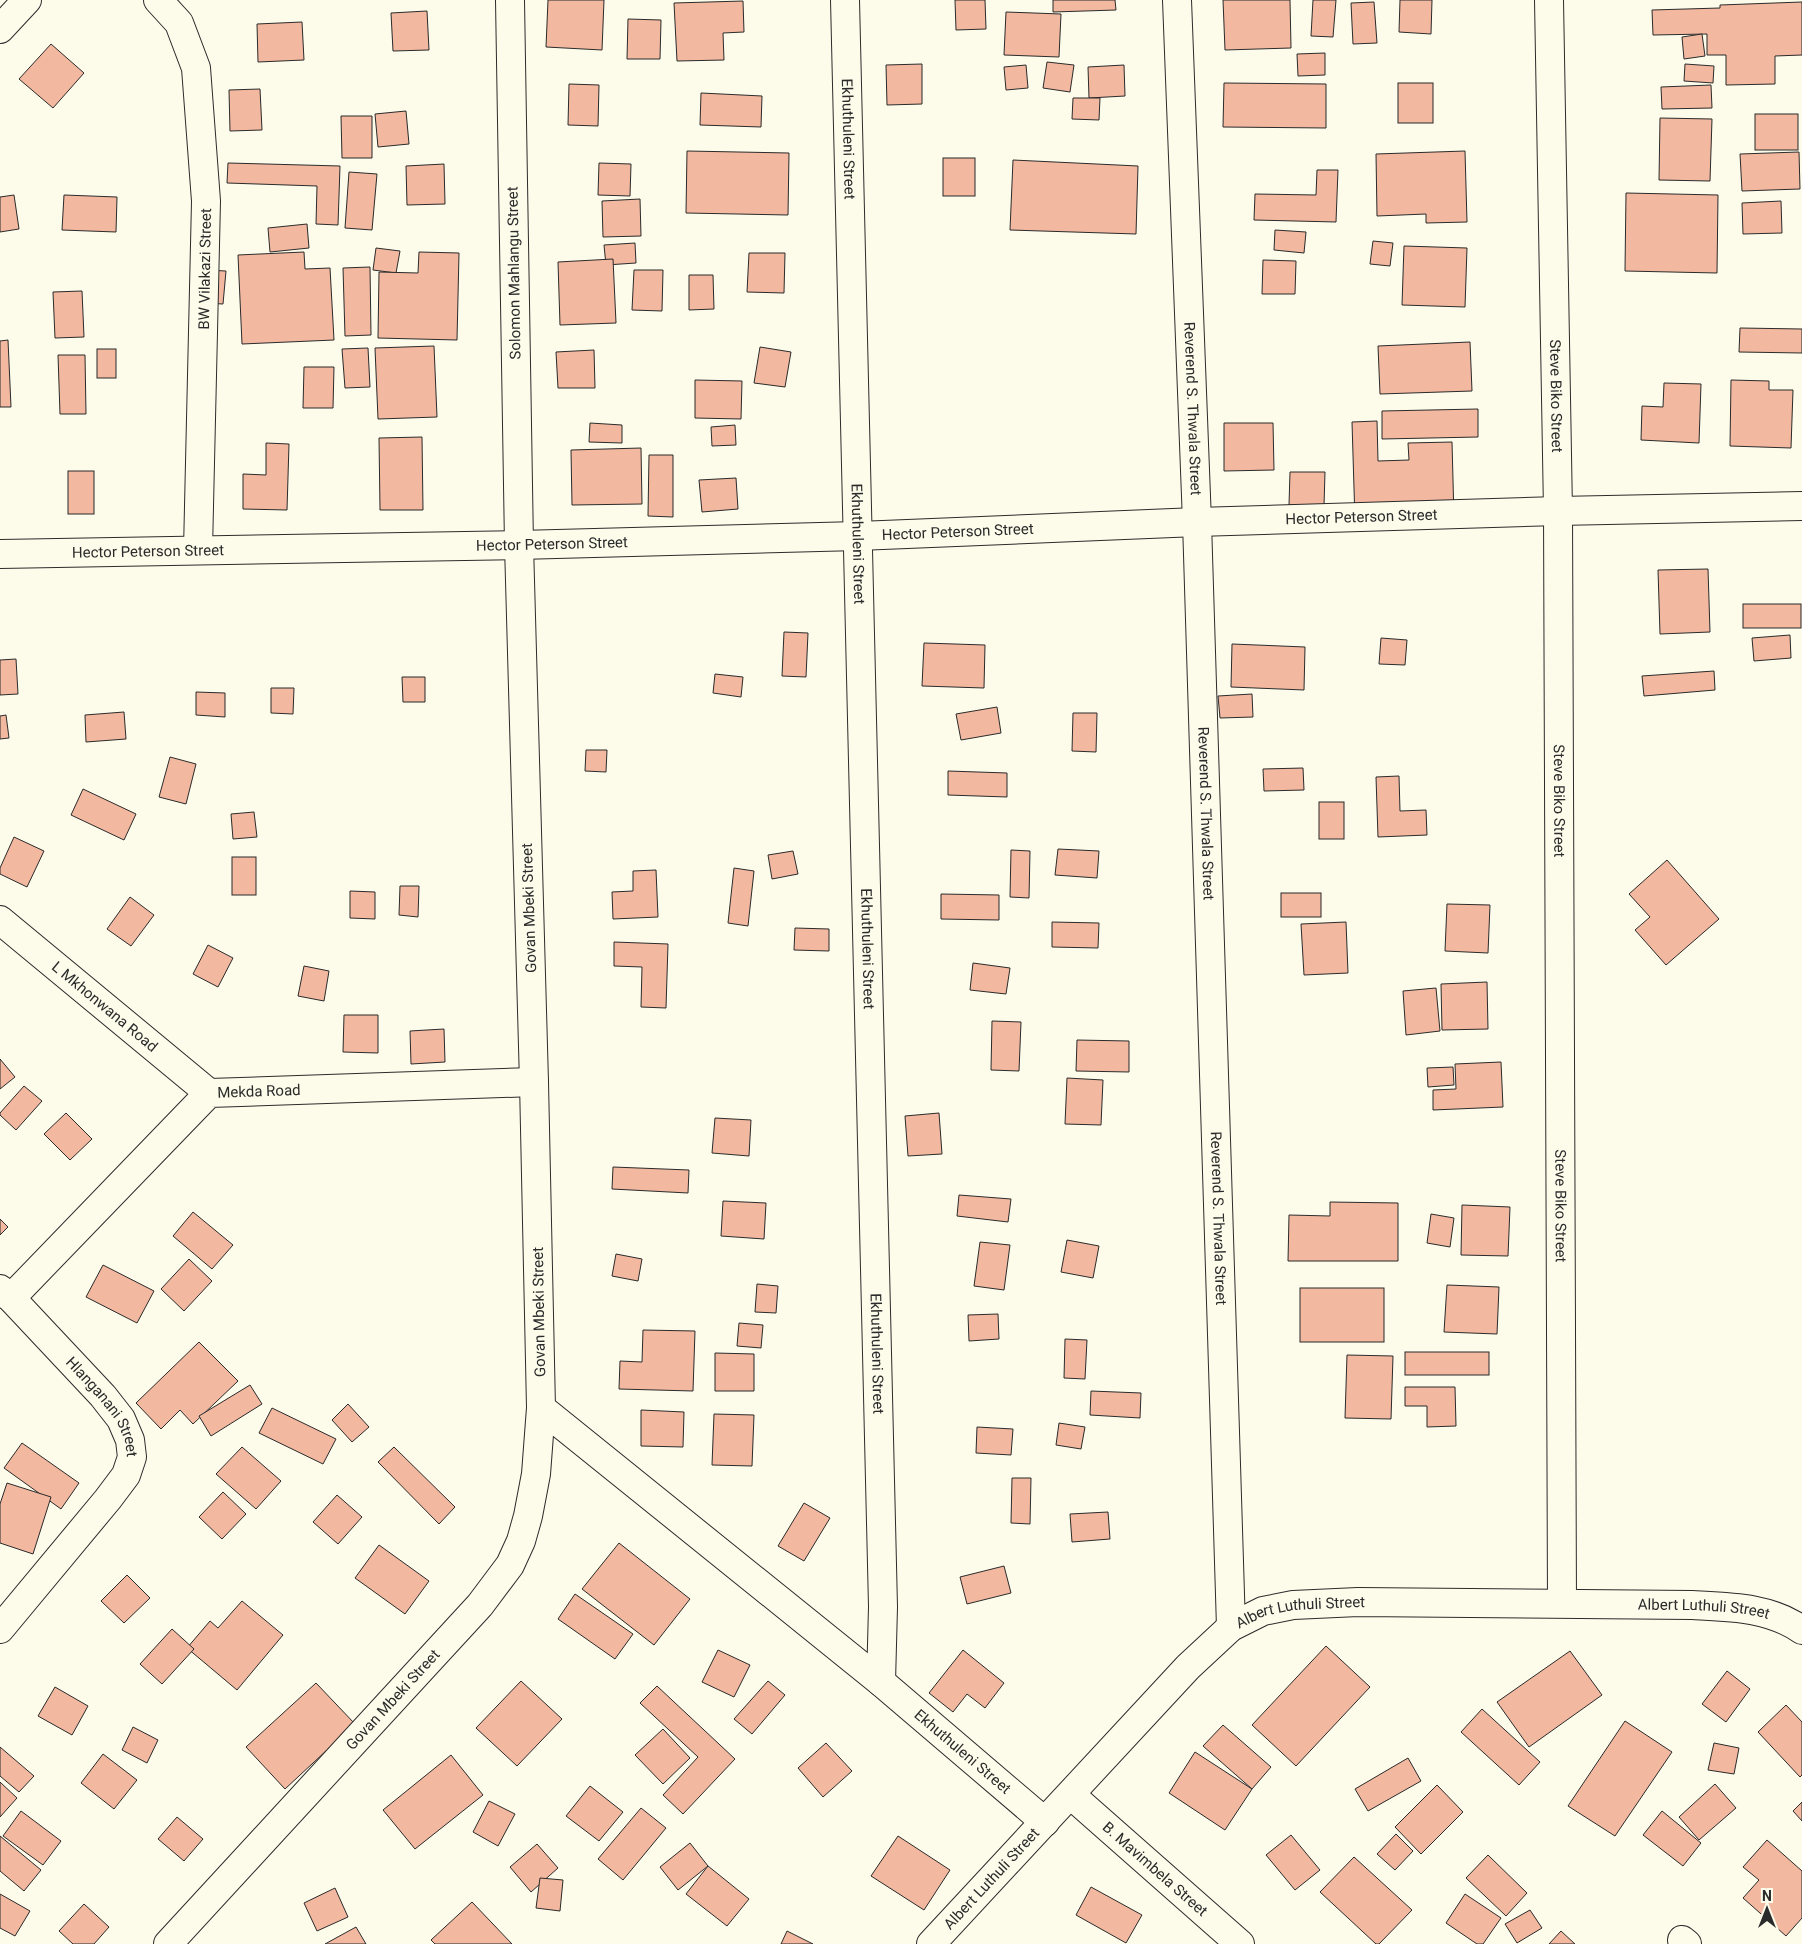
<svg xmlns="http://www.w3.org/2000/svg" width="1802" height="1944" font-family="Roboto,sans-serif">
  <style>
    .building { fill: #f2b8a0; stroke: #2b2b2b }
    .lines { fill: none; stroke-linecap: round; stroke-linejoin: round }
    .minor-casing { stroke: #2b2b2b; stroke-width: 30 }
    .minor { stroke: #fdfbea; stroke-width: 28 }
    .labels { text-anchor: middle; stroke-width: 4; stroke-linejoin: round; paint-order: stroke }
    .street-label { font-size: 15px; fill: #2b2b2b; stroke: #fdfbea }
  </style>
  <rect width="100%" height="100%" fill="#fdfbea"/>
  <g class="building">
    <polygon points="548,0 604,0 602,50 546,47"/>
    <polygon points="955,0 985,0 986,29 956,30"/>
    <polygon points="1053,0 1115,0 1116,10 1053,12"/>
    <polygon points="1223,0 1290,0 1291,48 1225,50"/>
    <polygon points="1313,0 1336,0 1333,37 1311,36"/>
    <polygon points="1400,0 1432,0 1431,34 1399,32"/>
    <polygon points="743,1 744,32 723,33 724,60 677,61 674,3"/>
    <polygon points="1374,2 1377,43 1353,44 1351,3"/>
    <polygon points="1802,2 1802,55 1775,56 1775,84 1726,85 1726,55 1707,55 1707,34 1653,35 1652,10 1720,8 1720,5"/>
    <polygon points="427,11 429,50 393,51 391,13"/>
    <polygon points="1006,12 1061,14 1059,57 1004,55"/>
    <polygon points="628,19 661,20 660,59 627,59"/>
    <polygon points="302,22 304,60 258,62 257,24"/>
    <polygon points="1702,34 1705,56 1684,59 1682,37"/>
    <polygon points="51,44 84,73 53,108 19,79"/>
    <polygon points="1325,53 1325,75 1298,76 1297,54"/>
    <polygon points="1047,62 1074,65 1070,92 1043,88"/>
    <polygon points="922,64 922,104 887,105 886,65"/>
    <polygon points="1685,64 1714,66 1713,83 1684,81"/>
    <polygon points="1026,65 1028,88 1006,90 1004,67"/>
    <polygon points="1124,65 1125,96 1089,98 1088,67"/>
    <polygon points="1224,83 1326,84 1326,128 1223,127"/>
    <rect x="1398" y="83" width="35" height="40"/>
    <polygon points="569,84 599,85 598,126 568,125"/>
    <polygon points="1711,85 1712,108 1662,109 1661,87"/>
    <polygon points="260,89 262,130 230,131 229,90"/>
    <polygon points="701,93 762,96 761,127 700,125"/>
    <polygon points="1073,98 1100,98 1099,120 1072,119"/>
    <polygon points="406,111 409,144 378,147 375,114"/>
    <rect x="1755" y="114" width="43" height="36"/>
    <polygon points="341,116 372,116 372,158 342,158"/>
    <polygon points="1660,118 1712,119 1710,181 1659,180"/>
    <polygon points="687,151 789,153 788,215 686,213"/>
    <polygon points="1465,151 1467,222 1426,223 1426,214 1377,216 1376,154"/>
    <polygon points="1799,152 1800,189 1742,191 1740,154"/>
    <rect x="943" y="158" width="32" height="38"/>
    <polygon points="1013,160 1138,166 1136,234 1010,230"/>
    <polygon points="228,163 340,166 338,225 316,224 317,186 227,183"/>
    <polygon points="599,163 631,164 630,196 598,195"/>
    <polygon points="444,164 445,204 407,205 406,166"/>
    <polygon points="1317,170 1338,170 1336,222 1254,220 1255,194 1316,195"/>
    <polygon points="349,172 377,174 372,230 345,228"/>
    <polygon points="1626,193 1718,195 1717,273 1625,271"/>
    <polygon points="14,195 19,229 0,232 0,197"/>
    <polygon points="64,195 117,197 116,232 62,230"/>
    <polygon points="640,199 641,236 603,237 602,201"/>
    <polygon points="1781,201 1782,233 1743,234 1742,203"/>
    <polygon points="307,224 309,248 270,252 268,228"/>
    <polygon points="1275,230 1306,232 1304,253 1274,250"/>
    <polygon points="1373,241 1393,243 1390,266 1370,264"/>
    <polygon points="635,243 636,263 606,265 604,245"/>
    <polygon points="1404,246 1467,248 1465,307 1402,305"/>
    <polygon points="376,248 400,251 396,273 373,270"/>
    <polygon points="304,252 305,269 330,268 334,340 242,344 238,255"/>
    <polygon points="419,252 459,253 457,340 378,338 379,272 418,273"/>
    <polygon points="749,253 785,253 784,293 747,292"/>
    <polygon points="613,259 616,323 560,325 558,262"/>
    <polygon points="1263,260 1296,261 1295,294 1262,294"/>
    <polygon points="370,267 371,335 345,336 343,268"/>
    <polygon points="206,270 226,271 223,304 203,303"/>
    <polygon points="634,270 663,270 662,311 632,310"/>
    <polygon points="689,275 713,275 714,309 689,310"/>
    <polygon points="82,291 84,337 55,338 53,292"/>
    <polygon points="1740,328 1802,329 1802,353 1739,352"/>
    <polygon points="8,340 11,407 0,407 0,341"/>
    <polygon points="1470,342 1472,391 1380,394 1378,346"/>
    <polygon points="434,346 437,417 378,419 375,348"/>
    <polygon points="760,347 791,352 785,387 754,383"/>
    <polygon points="368,348 370,387 345,388 342,349"/>
    <rect x="97" y="349" width="19" height="29"/>
    <polygon points="594,350 595,388 558,388 556,352"/>
    <polygon points="58,355 85,355 86,414 60,414"/>
    <polygon points="304,367 334,367 333,408 303,408"/>
    <polygon points="695,380 742,381 741,419 695,418"/>
    <polygon points="1731,380 1769,381 1769,390 1793,390 1791,448 1730,446"/>
    <polygon points="1664,383 1701,384 1699,443 1641,440 1642,406 1663,407"/>
    <polygon points="1478,409 1478,437 1382,439 1382,411"/>
    <polygon points="1377,421 1378,461 1409,460 1408,443 1452,442 1454,518 1355,521 1352,422"/>
    <polygon points="590,423 622,425 622,443 589,442"/>
    <polygon points="1224,423 1273,423 1274,470 1224,471"/>
    <polygon points="735,425 736,445 712,446 711,427"/>
    <polygon points="422,437 423,510 380,510 379,438"/>
    <polygon points="266,443 289,444 287,510 243,509 243,474 266,475"/>
    <polygon points="641,448 642,504 572,505 571,450"/>
    <polygon points="649,455 673,455 673,517 648,516"/>
    <rect x="68" y="471" width="26" height="43"/>
    <polygon points="1290,472 1325,472 1324,506 1289,505"/>
    <polygon points="736,478 738,509 702,512 699,480"/>
    <polygon points="1708,569 1710,632 1660,634 1658,570"/>
    <rect x="1743" y="604" width="58" height="24"/>
    <polygon points="784,632 808,633 806,677 782,676"/>
    <polygon points="1790,635 1791,658 1754,661 1752,638"/>
    <polygon points="1381,638 1407,640 1405,665 1379,664"/>
    <polygon points="924,643 985,645 984,688 922,686"/>
    <polygon points="1232,644 1305,647 1304,690 1231,687"/>
    <polygon points="16,659 18,694 0,695 0,660"/>
    <polygon points="1714,671 1715,690 1644,696 1642,676"/>
    <polygon points="715,674 743,677 741,697 713,693"/>
    <polygon points="402,677 425,677 425,702 403,702"/>
    <polygon points="271,688 294,688 293,714 271,713"/>
    <polygon points="196,692 225,693 225,717 196,715"/>
    <polygon points="1252,694 1253,717 1220,718 1218,696"/>
    <polygon points="997,707 1001,733 961,740 956,714"/>
    <polygon points="124,712 126,739 86,742 85,715"/>
    <polygon points="1073,713 1097,713 1096,752 1072,751"/>
    <polygon points="6,715 9,738 0,739 0,716"/>
    <polygon points="586,750 607,750 606,772 585,771"/>
    <polygon points="170,757 196,764 186,804 159,797"/>
    <polygon points="1303,768 1304,790 1264,791 1263,769"/>
    <polygon points="948,771 1007,773 1007,797 948,795"/>
    <polygon points="1399,776 1400,811 1426,810 1427,835 1378,837 1376,777"/>
    <polygon points="83,789 136,814 124,840 71,815"/>
    <rect x="1319" y="802" width="25" height="37"/>
    <polygon points="254,812 257,837 233,839 231,814"/>
    <polygon points="14,837 44,851 27,887 0,874 0,868"/>
    <polygon points="1058,849 1099,851 1097,878 1055,875"/>
    <polygon points="1011,850 1030,851 1029,898 1010,897"/>
    <polygon points="793,851 798,874 772,879 768,855"/>
    <rect x="232" y="857" width="24" height="38"/>
    <polygon points="1667,860 1719,919 1666,965 1635,930 1650,917 1629,894"/>
    <polygon points="734,868 754,871 748,926 728,923"/>
    <polygon points="656,870 658,917 613,919 612,892 633,891 633,871"/>
    <polygon points="400,886 419,886 418,917 399,915"/>
    <polygon points="350,891 375,892 375,919 350,918"/>
    <rect x="1281" y="893" width="40" height="24"/>
    <polygon points="941,894 999,895 999,920 941,919"/>
    <polygon points="130,897 154,915 131,946 107,929"/>
    <polygon points="1447,904 1490,905 1488,953 1445,951"/>
    <polygon points="1052,922 1099,923 1098,948 1052,947"/>
    <polygon points="1346,922 1348,973 1304,975 1301,924"/>
    <polygon points="795,928 829,929 829,951 794,950"/>
    <polygon points="614,942 668,944 666,1008 641,1007 642,967 614,966"/>
    <polygon points="208,945 233,958 218,987 193,974"/>
    <polygon points="973,963 1010,968 1006,994 970,990"/>
    <polygon points="304,966 329,971 324,1001 298,996"/>
    <polygon points="1487,982 1488,1029 1442,1030 1441,984"/>
    <polygon points="1436,988 1440,1031 1406,1035 1403,991"/>
    <polygon points="344,1015 378,1015 378,1053 343,1052"/>
    <polygon points="992,1021 1021,1022 1019,1071 991,1070"/>
    <polygon points="444,1029 445,1062 411,1064 410,1031"/>
    <polygon points="1077,1040 1129,1041 1129,1072 1076,1071"/>
    <polygon points="0,1059 15,1077 0,1089"/>
    <polygon points="1501,1062 1503,1107 1433,1110 1433,1090 1456,1089 1455,1064"/>
    <polygon points="1453,1067 1454,1085 1428,1087 1427,1068"/>
    <polygon points="1067,1078 1103,1080 1101,1125 1065,1124"/>
    <polygon points="24,1086 42,1101 16,1130 0,1115 0,1113"/>
    <polygon points="66,1113 92,1139 70,1160 44,1134"/>
    <polygon points="939,1113 942,1154 908,1156 905,1116"/>
    <polygon points="715,1118 751,1120 749,1156 712,1153"/>
    <polygon points="613,1167 689,1170 688,1193 612,1189"/>
    <polygon points="959,1195 1011,1199 1008,1222 957,1216"/>
    <polygon points="723,1201 766,1203 764,1239 721,1236"/>
    <polygon points="1330,1202 1398,1203 1398,1261 1288,1261 1289,1215 1330,1216"/>
    <polygon points="1462,1205 1510,1207 1508,1256 1461,1255"/>
    <polygon points="193,1212 233,1245 212,1269 173,1236"/>
    <polygon points="1431,1214 1454,1218 1450,1247 1427,1243"/>
    <polygon points="0,1219 8,1227 0,1235"/>
    <polygon points="1067,1240 1099,1246 1093,1278 1061,1272"/>
    <polygon points="980,1242 1010,1245 1004,1290 974,1286"/>
    <polygon points="616,1254 642,1259 638,1281 612,1276"/>
    <polygon points="189,1259 212,1281 184,1311 161,1289"/>
    <polygon points="103,1265 154,1291 137,1323 86,1297"/>
    <polygon points="757,1284 778,1286 776,1313 755,1312"/>
    <polygon points="1447,1285 1499,1287 1497,1334 1444,1332"/>
    <rect x="1300" y="1288" width="84" height="54"/>
    <polygon points="998,1314 999,1339 969,1341 968,1315"/>
    <polygon points="739,1323 763,1325 761,1348 737,1346"/>
    <polygon points="643,1330 695,1331 693,1391 619,1389 620,1361 642,1362"/>
    <polygon points="1065,1339 1087,1340 1085,1379 1064,1378"/>
    <polygon points="199,1342 238,1381 193,1424 180,1410 161,1429 136,1403"/>
    <rect x="1405" y="1352" width="84" height="23"/>
    <polygon points="715,1353 754,1354 754,1391 715,1391"/>
    <polygon points="1347,1355 1393,1356 1391,1419 1345,1418"/>
    <polygon points="250,1385 262,1404 211,1436 199,1416"/>
    <polygon points="1405,1387 1455,1387 1456,1426 1427,1427 1427,1406 1405,1406"/>
    <polygon points="1091,1391 1141,1393 1140,1418 1090,1415"/>
    <polygon points="348,1404 369,1427 352,1442 332,1420"/>
    <polygon points="272,1408 336,1439 323,1464 259,1433"/>
    <polygon points="641,1410 684,1412 683,1447 641,1446"/>
    <polygon points="714,1414 754,1415 752,1466 712,1465"/>
    <polygon points="1059,1423 1085,1427 1081,1449 1056,1445"/>
    <polygon points="977,1427 1013,1429 1011,1455 976,1453"/>
    <polygon points="22,1443 79,1483 61,1509 4,1468"/>
    <polygon points="242,1447 281,1481 256,1509 216,1474"/>
    <polygon points="394,1447 455,1507 439,1524 378,1462"/>
    <polygon points="1012,1478 1031,1478 1030,1524 1011,1523"/>
    <polygon points="7,1483 51,1497 33,1554 0,1543 0,1504"/>
    <polygon points="223,1492 246,1514 222,1539 199,1517"/>
    <polygon points="337,1495 362,1517 338,1544 313,1522"/>
    <polygon points="804,1503 830,1518 804,1561 778,1546"/>
    <polygon points="1108,1512 1110,1539 1072,1542 1070,1514"/>
    <polygon points="619,1543 690,1599 654,1645 582,1589"/>
    <polygon points="379,1545 429,1581 405,1614 355,1578"/>
    <polygon points="1004,1566 1011,1593 967,1604 960,1577"/>
    <polygon points="127,1575 150,1598 124,1623 101,1601"/>
    <polygon points="575,1594 633,1634 615,1659 558,1619"/>
    <polygon points="242,1601 283,1635 237,1690 187,1648 210,1621 218,1628"/>
    <polygon points="172,1629 194,1649 162,1684 140,1664"/>
    <polygon points="1326,1646 1370,1687 1296,1766 1252,1725"/>
    <polygon points="718,1650 750,1665 734,1697 702,1682"/>
    <polygon points="963,1650 1004,1683 985,1708 967,1694 953,1712 929,1693"/>
    <polygon points="1570,1651 1602,1695 1529,1747 1497,1702"/>
    <polygon points="1727,1671 1750,1689 1726,1722 1702,1704"/>
    <polygon points="521,1681 562,1719 517,1766 476,1728"/>
    <polygon points="768,1681 785,1695 752,1734 734,1719"/>
    <polygon points="316,1683 355,1724 285,1789 246,1747"/>
    <polygon points="657,1686 735,1759 683,1814 663,1795 698,1757 640,1703"/>
    <polygon points="55,1687 88,1706 72,1735 38,1716"/>
    <polygon points="1786,1705 1802,1722 1802,1775 1800,1777 1758,1732"/>
    <polygon points="1482,1709 1540,1762 1519,1785 1461,1732"/>
    <polygon points="1625,1721 1672,1752 1615,1836 1568,1806"/>
    <polygon points="1223,1725 1271,1767 1252,1789 1203,1746"/>
    <polygon points="133,1727 158,1740 147,1763 122,1750"/>
    <polygon points="663,1729 690,1758 663,1784 635,1755"/>
    <polygon points="826,1743 852,1771 823,1797 798,1768"/>
    <polygon points="1714,1743 1739,1748 1734,1774 1708,1770"/>
    <polygon points="0,1747 34,1776 19,1792 0,1776"/>
    <polygon points="1195,1752 1252,1789 1225,1830 1169,1793"/>
    <polygon points="103,1754 137,1780 114,1809 81,1783"/>
    <polygon points="451,1755 483,1795 415,1849 383,1810"/>
    <polygon points="1408,1758 1421,1781 1368,1811 1355,1789"/>
    <polygon points="0,1782 17,1798 0,1817"/>
    <polygon points="1715,1784 1736,1808 1699,1840 1679,1817"/>
    <polygon points="1437,1785 1463,1812 1421,1854 1395,1827"/>
    <polygon points="590,1786 623,1812 599,1841 566,1816"/>
    <polygon points="489,1801 515,1814 498,1846 473,1832"/>
    <polygon points="1802,1802 1802,1821 1793,1811"/>
    <polygon points="641,1808 666,1828 623,1880 598,1859"/>
    <polygon points="21,1811 61,1841 43,1865 3,1836"/>
    <polygon points="1662,1811 1701,1843 1683,1866 1643,1835"/>
    <polygon points="177,1817 203,1839 184,1861 158,1839"/>
    <polygon points="1396,1834 1413,1851 1395,1870 1377,1854"/>
    <polygon points="1291,1835 1320,1870 1295,1890 1266,1855"/>
    <polygon points="0,1836 41,1870 24,1891 0,1871"/>
    <polygon points="898,1836 950,1870 924,1910 871,1876"/>
    <polygon points="1767,1840 1802,1871 1802,1918 1786,1936 1743,1898 1759,1880 1743,1867"/>
    <polygon points="690,1843 708,1866 678,1890 660,1867"/>
    <polygon points="537,1844 558,1868 531,1892 510,1867"/>
    <polygon points="1488,1855 1527,1893 1506,1916 1466,1878"/>
    <polygon points="1354,1857 1412,1910 1379,1944 1376,1944 1320,1892"/>
    <polygon points="708,1866 749,1899 727,1926 686,1894"/>
    <polygon points="540,1878 563,1880 560,1911 536,1908"/>
    <polygon points="1091,1887 1142,1915 1126,1943 1076,1915"/>
    <polygon points="335,1888 348,1917 317,1931 304,1903"/>
    <polygon points="0,1894 30,1911 15,1936 0,1928"/>
    <polygon points="1465,1894 1501,1918 1483,1944 1477,1944 1446,1923"/>
    <polygon points="472,1902 512,1944 435,1944 431,1940"/>
    <polygon points="84,1904 109,1927 94,1944 73,1944 59,1931"/>
    <polygon points="1530,1910 1542,1928 1517,1943 1505,1924"/>
    <polygon points="356,1927 366,1944 325,1944"/>
    <polygon points="787,1931 813,1944 781,1944"/>
    <polygon points="1561,1931 1575,1944 1549,1944"/>
  </g>
  <g class="lines">
    <g class="minor-casing">
      <g id="minor">
        <polyline points="158,0 179,23 196,68 206,201 198,550"/>
        <path id="s1" d="M845 0 883 1607 881 1682"/>
        <path id="s2" d="M1177 0 1197 522 1231 1627"/>
        <path id="s3" d="M1549 0 1558 511 1562 1603"/>
        <polyline points="0,29 27,0"/>
        <path id="s4" d="M0 554 519 545 858 536 1197 522 1558 511 1802 506"/>
        <path id="s5" d="M0 920 209 1093"/>
        <path id="s6" d="M0 1289 11 1298 103 1396 121 1419 130 1440 132 1457 126 1475 108 1499 0 1629"/>
        <path id="s7" d="M11 1298 209 1093 534 1082"/>
        <path id="s8" d="M541 1408 881 1682 1045 1822"/>
        <path id="s9" d="M1071 1795 1240 1944"/>
        <polyline points="1682,1940 1687,1944"/>
        <path id="s10" d="M168 1944 480 1605 510 1565 521 1541 528 1516 536 1474 541 1408 534 1082 519 545 510 0"/>
        <path id="s11" d="M931 1944 1188 1667 1231 1627 1263 1611 1293 1605 1358 1602 1692 1605C1731 1607 1769 1607 1802 1630"/>
      </g>
    </g>
    <use href="#minor" class="minor"/>
  </g>
  <g class="labels">
    <g class="street-label">
      <text dy="5" stroke="none"><textPath href="#s1" startOffset="139">Ekhuthuleni Street</textPath></text>
      <text transform="translate(205 269) rotate(-89)" y="5">BW Vilakazi Street</text>
      <text transform="translate(514 273) rotate(-91)" y="5">Solomon Mahlangu Street</text>
      <text dy="5" stroke="none"><textPath href="#s3" startOffset="396">Steve Biko Street</textPath></text>
      <text dy="5" stroke="none"><textPath href="#s2" startOffset="409">Reverend S. Thwala Street</textPath></text>
      <text dy="5" stroke="none"><textPath href="#s4" startOffset="1362">Hector Peterson Street</textPath></text>
      <text dy="5" stroke="none"><textPath href="#s4" startOffset="958">Hector Peterson Street</textPath></text>
      <text dy="5" stroke="none"><textPath href="#s4" startOffset="552">Hector Peterson Street</textPath></text>
      <text dy="5" stroke="none"><textPath href="#s1" startOffset="544">Ekhuthuleni Street</textPath></text>
      <text dy="5" stroke="none"><textPath href="#s4" startOffset="148">Hector Peterson Street</textPath></text>
      <text dy="5" stroke="none"><textPath href="#s3" startOffset="801">Steve Biko Street</textPath></text>
      <text dy="5" stroke="none"><textPath href="#s2" startOffset="814">Reverend S. Thwala Street</textPath></text>
      <text transform="translate(529 908) rotate(-92)" y="5">Govan Mbeki Street</text>
      <text dy="5" stroke="none"><textPath href="#s1" startOffset="949">Ekhuthuleni Street</textPath></text>
      <text dy="5" stroke="none"><textPath href="#s5" startOffset="136">L Mkhonwana Road</textPath></text>
      <text dy="5" stroke="none"><textPath href="#s7" startOffset="335">Mekda Road</textPath></text>
      <text dy="5" stroke="none"><textPath href="#s3" startOffset="1206">Steve Biko Street</textPath></text>
      <text dy="5" stroke="none"><textPath href="#s2" startOffset="1219">Reverend S. Thwala Street</textPath></text>
      <text transform="translate(539 1312) rotate(-91)" y="5">Govan Mbeki Street</text>
      <text dy="5" stroke="none"><textPath href="#s1" startOffset="1354">Ekhuthuleni Street</textPath></text>
      <text dy="5" stroke="none"><textPath href="#s6" startOffset="158">Hlanganani Street</textPath></text>
      <text dy="5" stroke="none"><textPath href="#s11" startOffset="914">Albert Luthuli Street</textPath></text>
      <text dy="5" stroke="none"><textPath href="#s11" startOffset="509">Albert Luthuli Street</textPath></text>
      <text dy="5" stroke="none"><textPath href="#s10" startOffset="332">Govan Mbeki Street</textPath></text>
      <text dy="5" stroke="none"><textPath href="#s8" startOffset="544">Ekhuthuleni Street</textPath></text>
      <text dy="5" stroke="none"><textPath href="#s9" startOffset="112">B. Mavimbela Street</textPath></text>
      <text dy="5" stroke="none"><textPath href="#s11" startOffset="89">Albert Luthuli Street</textPath></text>
    </g>
  </g>
  <g transform="translate(1767 1909)" stroke="#fdfbea" stroke-width="4" paint-order="stroke">
  <path d="M0-4L9 19L0 12L-9 19Z" fill="#2b2b2b"/>
  <text y="-8" font-size="14" font-weight="bold" text-anchor="middle" fill="#2b2b2b">N</text>
  </g>
</svg>
